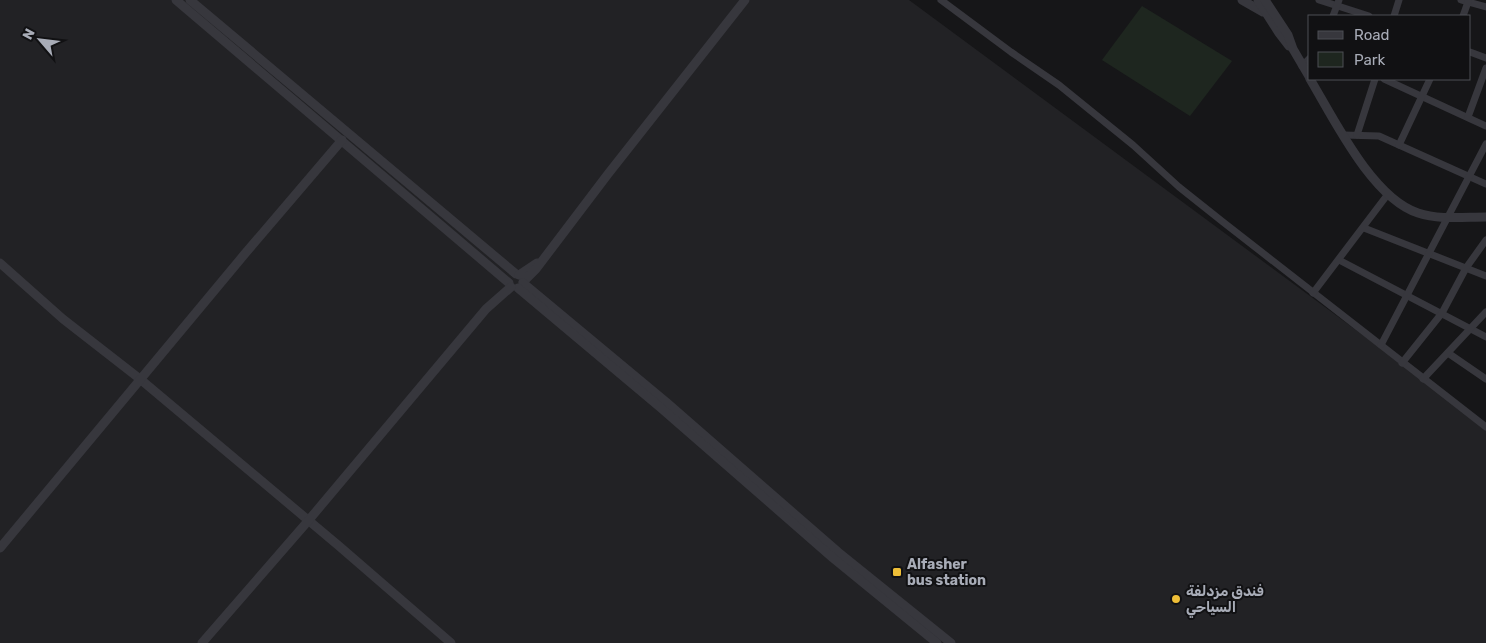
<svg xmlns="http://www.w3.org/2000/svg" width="1486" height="643" font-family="Rubik,'Noto Sans Arabic',sans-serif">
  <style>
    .built { fill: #222225 }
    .green { fill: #1e261f }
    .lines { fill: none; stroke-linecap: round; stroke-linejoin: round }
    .minor { stroke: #37373d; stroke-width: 7 }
    .tertiary { stroke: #37373d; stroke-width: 9 }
    .poi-dot { fill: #eebe37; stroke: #111113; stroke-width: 2 }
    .labels { text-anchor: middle; stroke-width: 4; stroke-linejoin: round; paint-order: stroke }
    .poi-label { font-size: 14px; font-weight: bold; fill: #a8acb7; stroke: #111113; text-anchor: start }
  </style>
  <rect width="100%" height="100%" fill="#161618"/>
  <polygon class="built" points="0,0 909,0 1486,426 1486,643 0,643"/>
  <polygon class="green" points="1142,6 1232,61 1190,116 1102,60"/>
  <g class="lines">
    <g class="minor">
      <polyline points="941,0 1011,52 1059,85 1133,145 1179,187 1223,222 1486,427"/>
      <polyline points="1319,0 1369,16"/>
      <polyline points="1461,0 1486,7"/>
      <polyline points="1333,16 1339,0"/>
      <polyline points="1394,16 1399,0"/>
      <polyline points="1463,16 1468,2"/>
      <polyline points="1470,52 1486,58"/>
      <polyline points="1302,66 1310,58"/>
      <polyline points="1384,79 1486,126"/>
      <polyline points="1468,117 1486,68"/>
      <polyline points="1344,135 1379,136 1486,184"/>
      <polyline points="1357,135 1375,79"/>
      <polyline points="1399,145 1430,79"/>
      <polyline points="1364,228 1486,276"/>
      <polyline points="1339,260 1486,337"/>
      <polyline points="1313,293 1388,194"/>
      <polyline points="1381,345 1486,144"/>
      <polyline points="1448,353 1486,379"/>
      <polyline points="1402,363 1442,313 1466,268 1486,240"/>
      <polyline points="1423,379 1486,312"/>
    </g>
    <g class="tertiary">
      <polyline points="176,0 509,283"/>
      <polyline points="190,0 516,274"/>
      <polyline points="1242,0 1263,12"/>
      <polyline points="1258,0 1279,33 1289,46"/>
      <polyline points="1265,0 1288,35 1293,49 1310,78"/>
      <path d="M1310 79C1334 119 1372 198 1418 213 1439 220 1464 217 1486 217"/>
      <polyline points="0,263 63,319 140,379 339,546 451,643"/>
      <polyline points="519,275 537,263"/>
      <polyline points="523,282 536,269 608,174 745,0"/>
      <polyline points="523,283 666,402 838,552 951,643"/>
      <polyline points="518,288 661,408 833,558 937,643"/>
      <polyline points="0,548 243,256 342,140"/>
      <polyline points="202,643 308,521 486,309 511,287"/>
    </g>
  </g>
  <g class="poi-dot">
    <rect x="892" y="567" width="10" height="10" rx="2.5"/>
    <circle cx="1176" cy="599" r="5"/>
  </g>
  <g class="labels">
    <g class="poi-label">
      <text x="907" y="569">Alfasher<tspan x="907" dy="16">bus station</tspan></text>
      <text x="1186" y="596">فندق مزدلفة<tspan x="1186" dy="16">السياحي</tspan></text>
    </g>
  </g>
  <rect x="1308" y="15" width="162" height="65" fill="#111113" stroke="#4d4f55"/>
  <rect x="1318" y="31" width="25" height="8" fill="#37373d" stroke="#4d4f55"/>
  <text x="1354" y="40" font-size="15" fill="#a8acb7">Road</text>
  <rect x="1318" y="52" width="25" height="15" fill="#1e261f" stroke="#4d4f55"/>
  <text x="1354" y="65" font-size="15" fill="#a8acb7">Park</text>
  <g transform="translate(40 40) rotate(298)" stroke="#111113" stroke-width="4" paint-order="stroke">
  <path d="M0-4L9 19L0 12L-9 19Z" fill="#a8acb7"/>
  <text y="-8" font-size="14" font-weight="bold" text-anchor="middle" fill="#a8acb7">N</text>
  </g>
</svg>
